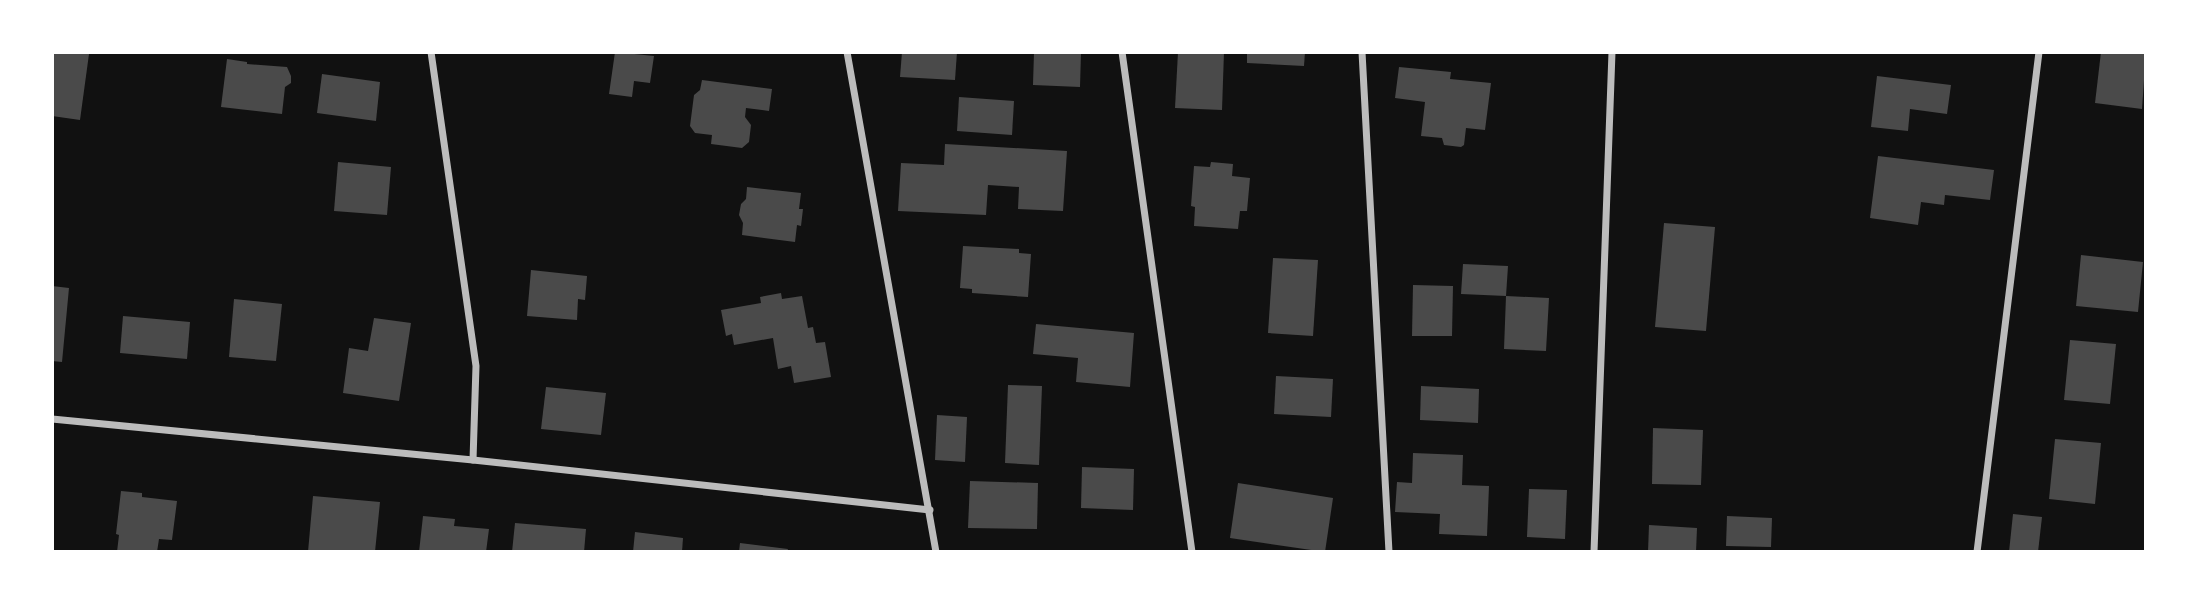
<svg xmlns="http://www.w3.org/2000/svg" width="2198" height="604" font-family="'DejaVu Sans',sans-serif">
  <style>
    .building { fill: #4a4a4a }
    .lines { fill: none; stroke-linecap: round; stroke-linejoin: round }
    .minor { stroke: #bcbcbc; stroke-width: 7 }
  </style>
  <rect width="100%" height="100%" fill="#111"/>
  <g class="building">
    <polygon points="52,52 89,54 80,120 52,116"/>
    <polygon points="615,52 654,56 650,83 634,81 632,97 609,94"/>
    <polygon points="902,52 957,52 955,80 900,77"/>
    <polygon points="1034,52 1081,52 1080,87 1033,85"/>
    <polygon points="1178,52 1224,52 1222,110 1175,108"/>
    <polygon points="1247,52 1305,52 1304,66 1247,63"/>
    <polygon points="2101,52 2146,52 2142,109 2095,103"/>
    <polygon points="227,59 247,62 247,64 287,67 291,76 291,83 285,87 282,114 221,107"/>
    <polygon points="1399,67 1451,72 1450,79 1491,83 1485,130 1466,128 1464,145 1461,147 1444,145 1442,138 1421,136 1425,102 1395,98"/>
    <polygon points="322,74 380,82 376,121 317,113"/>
    <polygon points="1877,76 1951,85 1947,114 1910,109 1908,131 1871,127"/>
    <polygon points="702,80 772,89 769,111 746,108 745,117 751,125 749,142 742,148 711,144 712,135 695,133 690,126 694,95 700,90"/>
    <polygon points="959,97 1014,101 1012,135 957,131"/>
    <polygon points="945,144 1067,151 1063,211 1018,209 1019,187 988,185 986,215 898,211 901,163 944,165"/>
    <polygon points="1878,156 1994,170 1990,200 1945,195 1944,205 1921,202 1918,225 1870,218"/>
    <polygon points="338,162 391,167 387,215 334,211"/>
    <polygon points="1211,162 1233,164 1232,176 1250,178 1247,211 1240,211 1238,229 1194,226 1195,207 1191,206 1194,166 1210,167"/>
    <polygon points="747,187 801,193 799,209 803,209 801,226 797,225 795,242 742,235 743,223 739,215 741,204 746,199"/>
    <polygon points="1664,223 1715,227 1706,331 1655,327"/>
    <polygon points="963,246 1019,249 1019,253 1031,254 1028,297 972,293 972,289 960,288"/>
    <polygon points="2081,255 2143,262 2138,312 2076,306"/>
    <polygon points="1273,258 1318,260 1313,336 1268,333"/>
    <polygon points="1463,264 1508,266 1506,296 1549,298 1546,351 1504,349 1506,296 1461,294"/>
    <polygon points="531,270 587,276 585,300 578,299 577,320 527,316"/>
    <polygon points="1413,285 1453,286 1452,336 1412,336"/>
    <polygon points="52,286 69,288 62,362 52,361"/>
    <polygon points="781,293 782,299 802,296 808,328 813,327 816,343 825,342 831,377 794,383 791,366 778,369 773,338 734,345 732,334 726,336 721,310 761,303 760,297"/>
    <polygon points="234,299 282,304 276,361 229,357"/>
    <polygon points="123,316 190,322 187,359 120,353"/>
    <polygon points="374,318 411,323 399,401 343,393 349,348 368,351"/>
    <polygon points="1036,324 1134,333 1130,387 1076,382 1078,358 1033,354"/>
    <polygon points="2070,340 2116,344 2110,404 2064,400"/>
    <polygon points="1276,376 1333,379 1331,417 1274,414"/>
    <polygon points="1008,385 1042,386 1039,465 1005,463"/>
    <polygon points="1421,386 1479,389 1478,423 1420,420"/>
    <polygon points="546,387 606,393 601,435 541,429"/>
    <polygon points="937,415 967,417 965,462 935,460"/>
    <polygon points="1653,428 1703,430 1701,485 1652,484"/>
    <polygon points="2055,439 2101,443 2095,504 2049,499"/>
    <polygon points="1413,453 1463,455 1462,485 1489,486 1487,536 1439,534 1440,514 1395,512 1397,482 1412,483"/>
    <polygon points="1082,467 1134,469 1133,510 1081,508"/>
    <polygon points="970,481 1038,483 1037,529 968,528"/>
    <polygon points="1238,483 1333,498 1325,552 1230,538"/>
    <polygon points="1529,489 1567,490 1565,539 1527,537"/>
    <polygon points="121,491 142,493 142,497 177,501 172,540 159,539 157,552 117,552 119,535 116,534"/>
    <polygon points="313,496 380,502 375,552 308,552"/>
    <polygon points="2013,514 2042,517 2038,552 2009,552"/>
    <polygon points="423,516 455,519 454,526 489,529 486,552 419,552"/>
    <polygon points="1727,516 1772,518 1771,547 1726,546"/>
    <polygon points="515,523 586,529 584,552 512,552"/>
    <polygon points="1649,525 1697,528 1696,552 1648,552"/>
    <polygon points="635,532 683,538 682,552 633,552"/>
    <polygon points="740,543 788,549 787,552 739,552"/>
  </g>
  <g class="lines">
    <g class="minor">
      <polyline points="431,52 476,366 473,460"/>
      <polyline points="847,52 936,552"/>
      <polyline points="1122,52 1192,552"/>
      <polyline points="1362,52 1389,552"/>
      <polyline points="52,419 473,460 930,510"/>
      <polyline points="1594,552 1612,52"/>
      <polyline points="1977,552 2039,52"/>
    </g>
  </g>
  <rect width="2198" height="604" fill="none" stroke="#ffffff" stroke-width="108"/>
</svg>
